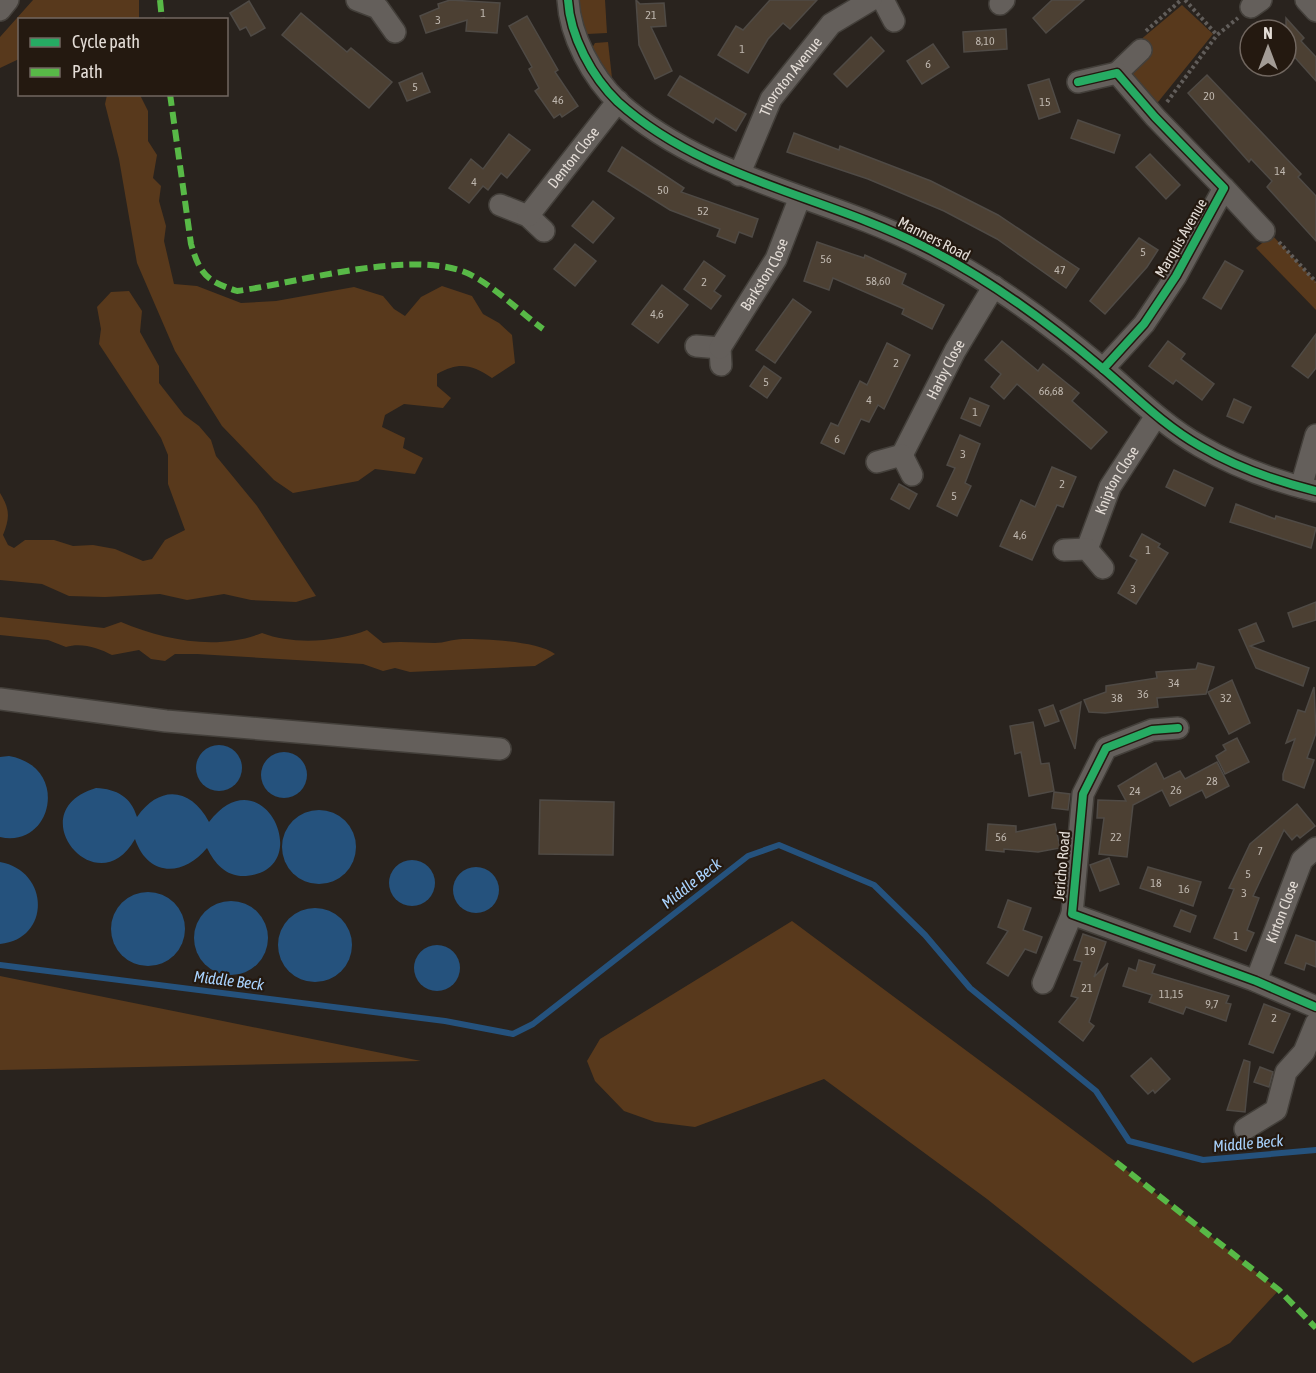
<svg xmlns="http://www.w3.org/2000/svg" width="1316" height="1373" font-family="'Asap Condensed',sans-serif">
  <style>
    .green { fill: #58391c }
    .water { fill: #25527d }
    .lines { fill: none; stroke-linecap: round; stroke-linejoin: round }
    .stream { stroke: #25527d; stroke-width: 6 }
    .building { fill: #4c4033; stroke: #4f4a45; stroke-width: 1.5 }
    .minor-casing { stroke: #433f3a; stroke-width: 24 }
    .path { stroke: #615d5a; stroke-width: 4; stroke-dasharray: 3 3; stroke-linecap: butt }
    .minor { stroke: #645f5b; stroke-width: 21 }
    .quiet { stroke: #58b947; stroke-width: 6; stroke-dasharray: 12 6; stroke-linecap: butt }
    .cycleway-casing { stroke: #241910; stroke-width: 11 }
    .cycleway { stroke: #26ab63; stroke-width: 8 }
    .labels { text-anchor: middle; stroke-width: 4.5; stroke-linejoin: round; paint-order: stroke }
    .number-label { font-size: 12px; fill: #beb6ae }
    .street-label { font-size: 15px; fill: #e4ddd7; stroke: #241910 }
    .water-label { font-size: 16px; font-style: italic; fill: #a9d3fe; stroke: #241910 }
  </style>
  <rect width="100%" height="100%" fill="#29231e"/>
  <g class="green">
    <polygon points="33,0 139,0 139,19 20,20 19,59 0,68 0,37"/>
    <polygon points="578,0 605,0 607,33 587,34 582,27"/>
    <polygon points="1182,5 1213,34 1154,107 1130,72 1139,41"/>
    <polygon points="608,42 612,78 608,79 592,48 595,43"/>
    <path d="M107 95H140L148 111V141L157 155 153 178 161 186 159 201 166 226 164 241 174 284 197 286 241 303 276 301 354 287 383 296 394 309 405 316 421 297 442 286 472 296 483 314 499 323 512 335 515 363 492 378C471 364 459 362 437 374V386L451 398 443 408 404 404 385 415 382 427 405 438 403 448 423 458 415 474 375 469 358 481 293 493 274 480 222 426 175 351 137 263 119 159 105 104Z"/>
    <polygon points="1272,235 1316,282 1316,310 1256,248"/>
    <path d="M129 291 142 311 140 332 159 366V383L184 415 199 426 211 440 216 456 257 506 316 596 296 602 251 600 224 594 187 600 160 594 105 597 69 596 42 584 0 580V493C10 509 10 518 3 535L8 545 14 548 25 540H54L73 546 93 545 115 549 143 561 152 559 165 540 185 530 168 484V455L161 438 99 344 101 329 97 307 111 292Z"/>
    <path d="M0 617 104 628 121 622C164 640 217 651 262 633 293 645 337 642 367 630L383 643C401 641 417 643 435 643 444 643 453 639 463 639 485 639 537 641 555 654L535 666 410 672 395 668 383 671 363 664 197 654H175L165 661 151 659 139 650 112 655C99 648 81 642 66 647L48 640 0 635Z"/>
    <polygon points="792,921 1116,1162 1279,1290 1230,1343 1193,1363 987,1199 824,1079 695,1127 655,1122 624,1111 595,1081 587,1061 600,1039"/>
    <polygon points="0,976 421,1061 0,1070"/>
  </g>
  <g class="water">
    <circle cx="219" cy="768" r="23"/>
    <circle cx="284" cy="775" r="23"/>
    <path d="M9 756C71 767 52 849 0 837V757Z"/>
    <path d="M96 788C117 789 131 797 137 817 160 784 191 788 209 822 262 752 318 870 246 876 226 877 215 864 207 848 183 877 148 877 135 839 97 907 18 811 96 788Z"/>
    <circle cx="319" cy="847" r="37"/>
    <circle cx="412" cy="883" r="23"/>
    <path d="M0 862C50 871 51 939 0 944Z"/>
    <circle cx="476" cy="890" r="23"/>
    <circle cx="148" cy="929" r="37"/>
    <circle cx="231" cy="938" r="37"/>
    <circle cx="315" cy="945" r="37"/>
    <circle cx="437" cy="968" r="23"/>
  </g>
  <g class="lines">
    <polyline class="stream" points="0,965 445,1021 513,1034 533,1024 748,856 779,845 874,885 925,935 970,988 1096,1091 1129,1141 1203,1160 1316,1150"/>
  </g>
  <g class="building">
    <polygon points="450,0 500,3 497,33 466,31 467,20 426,33 420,16 439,8 438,4"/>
    <polygon points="636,0 640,4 664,3 666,26 651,27 672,71 655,79 639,45"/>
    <polygon points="770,0 817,0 790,29 783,23 768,39 748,73 718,55 736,26 743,30"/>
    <polygon points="1052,0 1084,0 1046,33 1033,18"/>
    <polygon points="249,1 265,28 251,36 246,27 240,30 230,13"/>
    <polygon points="301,13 347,52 351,48 392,82 369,108 282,35"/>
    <polygon points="527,16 558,70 555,72 578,106 562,117 560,114 554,118 535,91 539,88 529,69 532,67 509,26"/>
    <polygon points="1286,18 1304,38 1301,41 1316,57 1316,81 1290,52 1286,55"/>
    <polygon points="1006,29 1007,49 964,52 963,32"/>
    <polygon points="871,37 884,51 847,87 834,74"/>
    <polygon points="933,44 949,67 922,84 907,61"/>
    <polygon points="422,73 430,92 407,101 399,83"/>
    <polygon points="1207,75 1301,174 1298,177 1316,196 1316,241 1267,187 1272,181 1251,159 1249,162 1188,93"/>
    <polygon points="680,76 746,114 736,131 716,118 713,123 668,95"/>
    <polygon points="1049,79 1060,112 1039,119 1028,85"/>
    <polygon points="1078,120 1120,135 1114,153 1071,138"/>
    <polygon points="794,133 839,150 840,146 931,181 998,215 1079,269 1066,288 997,239 944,211 868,179 787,152"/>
    <polygon points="509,134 530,150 507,178 501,173 488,190 483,186 469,203 449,188 471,159 483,169"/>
    <polygon points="622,147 684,188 681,192 758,219 752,237 739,232 735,243 717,236 720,229 670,210 608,171"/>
    <polygon points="1150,154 1180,185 1166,199 1136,167"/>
    <polygon points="593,201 614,218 593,243 572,226"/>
    <polygon points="1139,238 1158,250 1147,267 1105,314 1090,301"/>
    <polygon points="817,242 864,258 865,255 906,274 902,284 944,305 932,329 902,314 904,309 833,278 829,290 804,281"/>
    <polygon points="575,244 596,261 575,286 554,269"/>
    <polygon points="704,261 725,276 714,291 721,296 711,309 684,289"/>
    <polygon points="1225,261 1243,271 1221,309 1203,298"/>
    <polygon points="662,285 688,305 658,343 632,324"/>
    <polygon points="793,299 811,312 775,363 756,350"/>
    <polygon points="1316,334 1316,368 1308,378 1292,366"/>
    <polygon points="1002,341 1038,371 1043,364 1079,393 1072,401 1107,432 1091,449 1017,384 1004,399 991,387 1001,374 985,360"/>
    <polygon points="1168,341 1185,354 1181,359 1214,384 1202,400 1176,380 1173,384 1149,366"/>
    <polygon points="887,343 910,355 884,409 878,405 869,422 861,419 844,454 821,443 831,423 838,426 860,381 867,385"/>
    <polygon points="764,366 781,378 767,398 750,386"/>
    <polygon points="970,398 989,406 980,426 961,418"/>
    <polygon points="1234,399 1251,407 1243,423 1227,416"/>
    <polygon points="960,435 980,444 965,483 971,486 957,516 937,506 955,468 947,465"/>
    <polygon points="1052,467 1076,477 1063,507 1057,505 1032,560 1000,546 1021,500 1035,507"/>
    <polygon points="1174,470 1213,488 1205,506 1166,487"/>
    <polygon points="899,484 917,494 909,509 891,499"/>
    <polygon points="1236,504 1275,519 1276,516 1316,528 1311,548 1230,522"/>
    <polygon points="1142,534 1160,544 1158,547 1168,553 1136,604 1118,593 1137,560 1130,556"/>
    <polygon points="1316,602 1316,620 1293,627 1288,613"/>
    <polygon points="1256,623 1264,641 1250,646 1309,668 1303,686 1256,668 1239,630"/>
    <polygon points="1198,663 1214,667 1206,694 1157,698 1158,707 1105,713 1089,712 1084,700 1106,692 1106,686 1157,678 1156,672 1196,669"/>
    <polygon points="1232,680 1250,723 1229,734 1208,692"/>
    <polygon points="1314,687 1316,733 1307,758 1314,760 1304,788 1283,780 1283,774 1295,739 1286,743 1298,710 1305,712"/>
    <polygon points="1081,702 1075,749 1060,711"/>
    <polygon points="1053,705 1059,721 1045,726 1039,710"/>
    <polygon points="1033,722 1041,764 1049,763 1054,791 1029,796 1021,752 1015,754 1010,726"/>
    <polygon points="1237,738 1249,762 1225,774 1216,756 1226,750 1223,745"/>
    <polygon points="1217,762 1229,786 1206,798 1202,790 1170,806 1162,790 1133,805 1127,857 1099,854 1104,818 1097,818 1098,800 1126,801 1118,786 1156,763 1164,779 1180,771 1185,779"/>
    <polygon points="1054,792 1070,794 1068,810 1052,808"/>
    <polygon points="540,800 614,802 613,855 539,854"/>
    <polygon points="1297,804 1315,826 1300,838 1297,835 1292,840 1284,830 1253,896 1259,898 1247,930 1254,933 1246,951 1214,938 1234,889 1229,888 1250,844"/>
    <polygon points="988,824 1016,826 1016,832 1055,824 1060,848 1038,852 1004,849 1004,852 986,850"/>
    <polygon points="1109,858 1119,884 1100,891 1090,865"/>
    <polygon points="1148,867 1201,882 1193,906 1140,888"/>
    <polygon points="1008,900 1031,908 1023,930 1042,937 1036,953 1025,949 1008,976 987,963 1008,931 998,927"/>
    <polygon points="1181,910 1196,916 1190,932 1174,926"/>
    <polygon points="1083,934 1106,942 1094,977 1108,963 1089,1022 1094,1026 1083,1041 1059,1022 1078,998 1071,996 1082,962 1074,960"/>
    <polygon points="1296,935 1316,942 1316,967 1306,963 1304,970 1285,963"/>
    <polygon points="1139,960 1155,965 1152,973 1229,996 1226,1003 1231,1004 1226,1021 1186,1007 1183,1014 1149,1002 1152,995 1123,986 1129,968 1136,971"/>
    <polygon points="1264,1004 1290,1014 1273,1053 1249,1044"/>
    <polygon points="1151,1058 1170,1079 1155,1093 1153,1090 1148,1094 1131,1076"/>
    <polygon points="1244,1060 1250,1062 1245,1112 1227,1110"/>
    <polygon points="1260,1067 1273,1072 1269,1087 1254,1082"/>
  </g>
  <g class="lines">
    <g class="minor-casing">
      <g id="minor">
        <polyline points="357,0 378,8 395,32"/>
        <path d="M568 0C570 36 592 77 618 102 704 179 822 195 923 246 988 278 1046 321 1102 368 1134 395 1163 425 1200 446 1236 467 1275 481 1316 491"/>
        <polyline points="883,0 894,21"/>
        <polyline points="1306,0 1316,11"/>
        <polyline points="1000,4 1004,0"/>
        <polyline points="1251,7 1261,0"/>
        <polyline points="0,10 8,0"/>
        <polyline points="1117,73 1141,50"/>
        <polyline points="1078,82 1117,73 1155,117 1224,188 1176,276 1144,324 1103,369"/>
        <path id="s1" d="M739 175 771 99 831 24 871 0"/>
        <polyline points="1224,188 1264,231"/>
        <polyline points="500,205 528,216 544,231"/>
        <path id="s2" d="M528 216 618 101"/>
        <polyline points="696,346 720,348 721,365"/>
        <path id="s3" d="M720 348 776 259 800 197"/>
        <path id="s4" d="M902 455 955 351 994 286"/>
        <polyline points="877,462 902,455 912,475"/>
        <polyline points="1301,487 1316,435"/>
        <path id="s5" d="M1087 549 1110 487 1156 416"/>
        <polyline points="1064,550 1087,549 1103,568"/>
        <polyline points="0,699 166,721 500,749"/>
        <polyline points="1178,728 1152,730 1106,748 1083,794 1072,914 1256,981 1316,1007"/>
        <path id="s6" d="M1256 981 1302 860 1316 848"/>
        <polyline points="1043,983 1072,914"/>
        <polyline points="1245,1129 1276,1110 1286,1072 1304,1052 1316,1023"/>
      </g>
    </g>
    <g class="path">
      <polyline points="1185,0 1217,35 1238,18"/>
      <polyline points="1146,31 1181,0"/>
      <polyline points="1167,102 1217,35"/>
      <polyline points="1279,242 1316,282"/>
    </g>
    <use href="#minor" class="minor"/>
    <g class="quiet">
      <polyline points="160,0 162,20"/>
      <path d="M170 94 191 244C200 275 207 281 237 291 298 283 419 246 473 276 497 289 520 312 543 329"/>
      <polyline points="1116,1162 1279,1290 1316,1328"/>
    </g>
    <g class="cycleway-casing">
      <g id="cycleway">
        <path d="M568 0C570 36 592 77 618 102 704 179 822 195 923 246 988 278 1046 321 1102 368 1134 395 1163 425 1200 446 1236 467 1275 481 1316 491"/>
        <polyline points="1078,82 1117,73 1155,117 1224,188 1176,276 1144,324 1103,369"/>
        <polyline points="1178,728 1152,730 1106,748 1083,794 1072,914 1256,981 1316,1007"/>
      </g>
    </g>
    <use href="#cycleway" class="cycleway"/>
  </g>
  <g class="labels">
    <g class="number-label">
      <text x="483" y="17">1</text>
      <text x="651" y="19">21</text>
      <text x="438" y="24">3</text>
      <text x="985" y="45">8,10</text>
      <text x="742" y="53">1</text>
      <text x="928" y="68">6</text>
      <text x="415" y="91">5</text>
      <text x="1209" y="100">20</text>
      <text x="558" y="104">46</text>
      <text x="1045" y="106">15</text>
      <text x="1280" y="175">14</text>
      <text x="474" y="186">4</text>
      <text x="663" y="194">50</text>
      <text x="703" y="215">52</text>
      <text x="1143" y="256">5</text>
      <text x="826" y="263">56</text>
      <text x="1060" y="274">47</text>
      <text x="878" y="285">58,60</text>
      <text x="704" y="286">2</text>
      <text x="657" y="318">4,6</text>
      <text x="896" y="367">2</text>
      <text x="766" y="386">5</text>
      <text x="1051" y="395">66,68</text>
      <text x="869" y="404">4</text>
      <text x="975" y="416">1</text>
      <text x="837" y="443">6</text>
      <text x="963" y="458">3</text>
      <text x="1062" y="488">2</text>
      <text x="954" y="500">5</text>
      <text x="1020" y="539">4,6</text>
      <text x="1148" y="554">1</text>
      <text x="1133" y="593">3</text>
      <text x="1174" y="687">34</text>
      <text x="1143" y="698">36</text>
      <text x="1117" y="702">38</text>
      <text x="1226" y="702">32</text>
      <text x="1212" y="785">28</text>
      <text x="1176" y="794">26</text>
      <text x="1135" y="795">24</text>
      <text x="1001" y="841">56</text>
      <text x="1116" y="841">22</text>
      <text x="1260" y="855">7</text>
      <text x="1248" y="878">5</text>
      <text x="1156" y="887">18</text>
      <text x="1184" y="893">16</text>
      <text x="1244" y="897">3</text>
      <text x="1236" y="940">1</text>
      <text x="1090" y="955">19</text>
      <text x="1087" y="992">21</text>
      <text x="1171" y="998">11,15</text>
      <text x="1212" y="1008">9,7</text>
      <text x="1274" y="1022">2</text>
    </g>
    <g class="street-label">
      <text dy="5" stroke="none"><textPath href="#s1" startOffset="112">Thoroton Avenue</textPath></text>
      <text dy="5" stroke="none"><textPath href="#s2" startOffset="74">Denton Close</textPath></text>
      <text transform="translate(1181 238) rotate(-60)" y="5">Marquis Avenue</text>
      <text transform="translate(934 239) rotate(27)" y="5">Manners Road</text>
      <text dy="5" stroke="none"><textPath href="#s3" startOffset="86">Barkston Close</textPath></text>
      <text dy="5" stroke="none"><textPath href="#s4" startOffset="96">Harby Close</textPath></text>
      <text dy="5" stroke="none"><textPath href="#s5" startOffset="75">Knipton Close</textPath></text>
      <text transform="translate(1062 866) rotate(-85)" y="5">Jericho Road</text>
      <text dy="5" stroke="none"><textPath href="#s6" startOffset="74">Kirton Close</textPath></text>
    </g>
    <g class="water-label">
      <text transform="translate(691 883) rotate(-38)" y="6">Middle Beck</text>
      <text transform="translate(229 980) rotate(7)" y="6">Middle Beck</text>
      <text transform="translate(1248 1143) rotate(-5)" y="6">Middle Beck</text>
    </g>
  </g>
  <rect x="18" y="18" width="210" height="78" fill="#241910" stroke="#716760" stroke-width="1.5"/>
  <rect x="30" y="38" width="30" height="9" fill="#26ab63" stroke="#716760" stroke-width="1.5"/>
  <text x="72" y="48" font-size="18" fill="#e4ddd7">Cycle path</text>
  <rect x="30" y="68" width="30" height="9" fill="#58b947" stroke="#716760" stroke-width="1.5"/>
  <text x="72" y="78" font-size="18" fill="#e4ddd7">Path</text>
  <g transform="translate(1268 48)"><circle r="28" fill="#241910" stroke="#716760" stroke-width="1.5"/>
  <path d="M0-4.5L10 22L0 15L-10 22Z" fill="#a39c96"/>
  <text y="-9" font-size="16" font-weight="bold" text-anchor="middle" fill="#e4ddd7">N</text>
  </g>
</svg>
